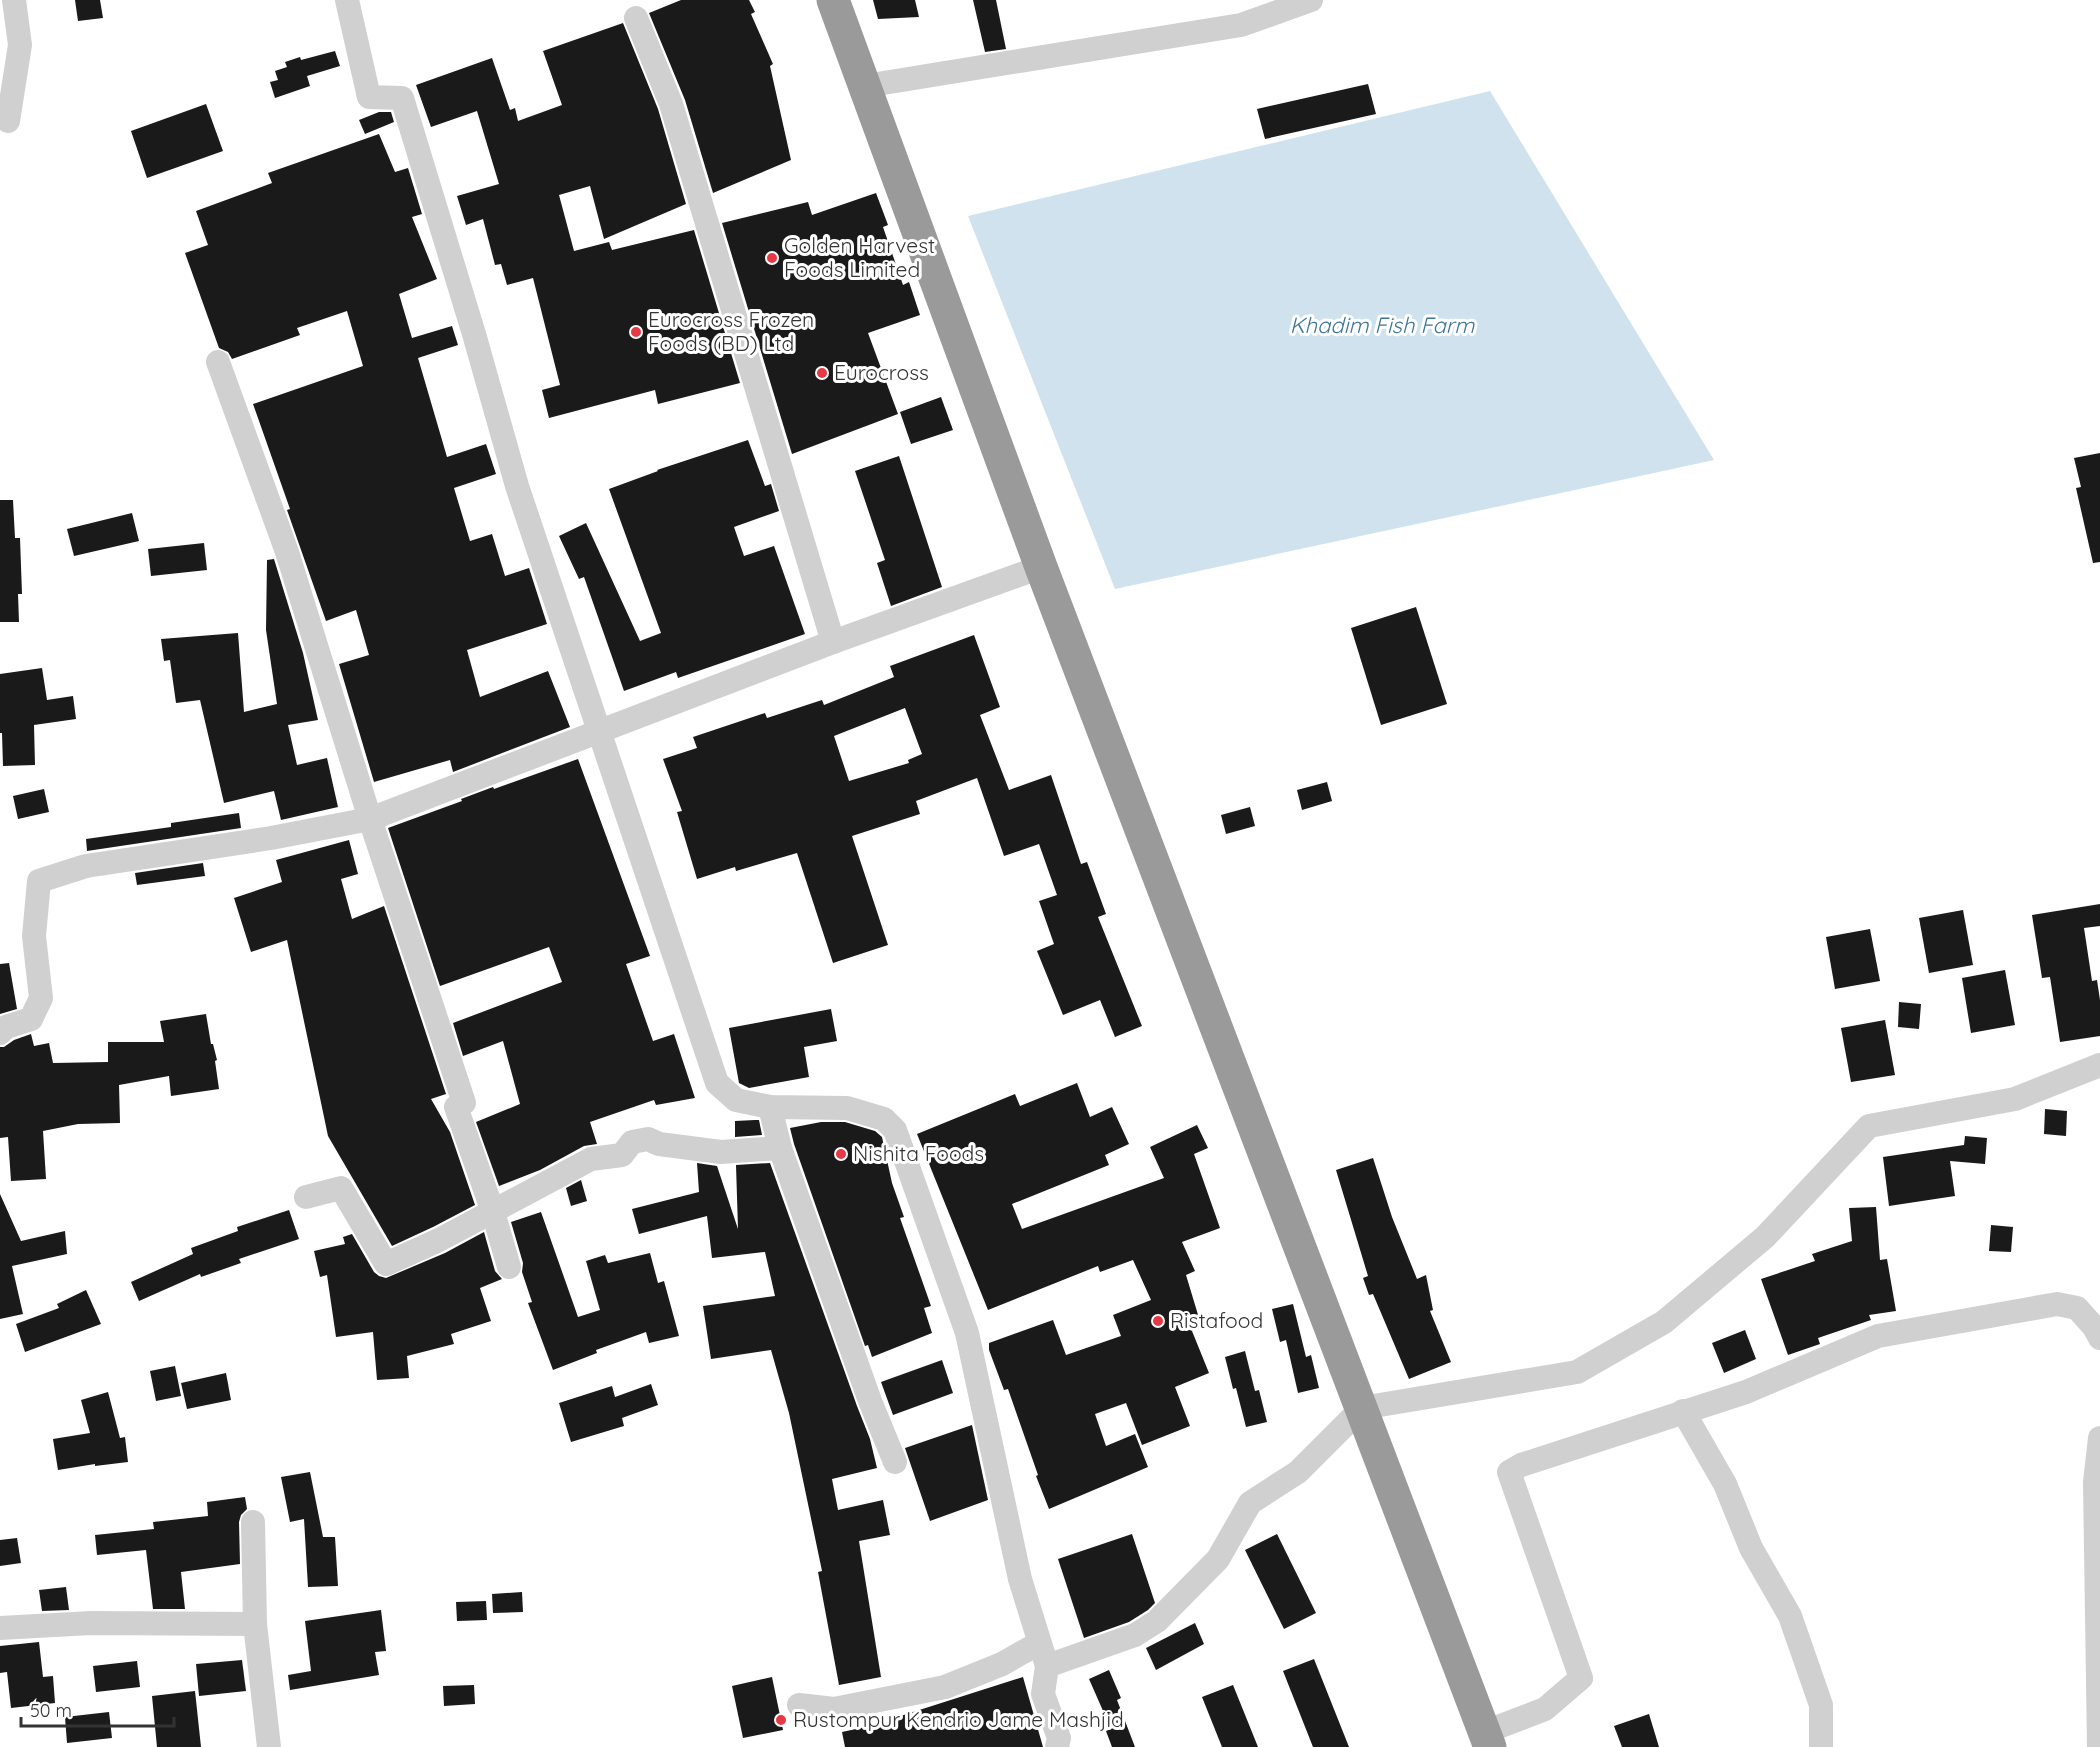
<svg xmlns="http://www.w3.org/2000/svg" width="2100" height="1747" font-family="Quicksand,sans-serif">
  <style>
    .water { fill: #cfe2ee }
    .building { fill: #1a1a1a; fill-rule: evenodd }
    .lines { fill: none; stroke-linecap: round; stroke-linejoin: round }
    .minor { stroke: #d0d0d0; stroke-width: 24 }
    .highway { stroke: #9a9a9a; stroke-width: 33 }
    .poi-dot { fill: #e63946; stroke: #fff; stroke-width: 2 }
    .labels { text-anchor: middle; stroke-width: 6; stroke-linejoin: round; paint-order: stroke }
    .poi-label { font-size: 21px; fill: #333; stroke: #fff; text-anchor: start }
    .water-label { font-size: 22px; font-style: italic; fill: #3f7597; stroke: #fff }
  </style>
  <rect width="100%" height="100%" fill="#fff"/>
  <polygon class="water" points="1490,91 1714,460 1115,589 968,216"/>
  <g class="building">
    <polygon points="75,0 100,0 103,18 78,21"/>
    <polygon points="681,0 749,0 755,12 751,14 773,64 770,66 791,160 713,193 685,100 649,13"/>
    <polygon points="873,0 915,0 919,17 878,19"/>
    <polygon points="973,0 996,0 1006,49 985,52"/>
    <polygon points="623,23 658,109 686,204 604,239 590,186 559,195 574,251 609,242 612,250 694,230 740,383 658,404 655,390 549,418 542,390 560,385 533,278 507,285 501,264 495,265 483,219 466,225 457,196 499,184 477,111 431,127 416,85 492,58 510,110 515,108 518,121 562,105 543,51"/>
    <polygon points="335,51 340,66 307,76 310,86 275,98 270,82 278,80 275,71 287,67 285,62 300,57 301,60"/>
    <polygon points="1368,84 1376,114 1265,139 1257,109"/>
    <polygon points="206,104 223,151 147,178 131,131"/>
    <polygon points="379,112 391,112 394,122 365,134 359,120"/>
    <polygon points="379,134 395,172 408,168 422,214 412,217 437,279 399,294 412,338 452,326 458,345 418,358 447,457 486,444 496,474 454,488 470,541 492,534 505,576 529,568 547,624 467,650 480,697 548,671 570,727 453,772 450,760 374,782 339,664 369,655 356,610 326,621 287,510 290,509 253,404 363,366 347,311 297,328 300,335 232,359 228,352 219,348 185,253 208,245 196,211 272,183 268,173"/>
    <polygon points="876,193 888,225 883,227 903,285 909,282 920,315 868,333 898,414 792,454 722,223 808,202 812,215"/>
    <polygon points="941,397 953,430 911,444 900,412"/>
    <polygon points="748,440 765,486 771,484 779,511 734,527 744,556 774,546 805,634 678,678 676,672 624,691 584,577 579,579 559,536 586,523 640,641 661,633 609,489 658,471 657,470"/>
    <polygon points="2100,453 2100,562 2093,563 2076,488 2081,487 2074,458"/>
    <polygon points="899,456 942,587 891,606 877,563 885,560 855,471"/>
    <polygon points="0,500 13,500 15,538 20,538 22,594 18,594 19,622 0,622"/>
    <polygon points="132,513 139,541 74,556 67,529"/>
    <polygon points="204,543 207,570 151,576 148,549"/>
    <polygon points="274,559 303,653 318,720 288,725 297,765 327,758 338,807 281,820 274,791 224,803 200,700 176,703 170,660 164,661 161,639 238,633 244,712 277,704 266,630 267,560"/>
    <polygon points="1416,607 1447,704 1381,725 1351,628"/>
    <path d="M974 635 1000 707 980 715 1009 790 1051 775 1081 864 1087 862 1106 914 1098 917 1142 1026 1115 1037 1100 1000 1063 1015 1037 951 1054 944 1039 901 1057 895 1039 844 1004 856 977 778 916 801 920 814 852 836 888 945 833 963 797 853 736 871 735 867 697 879 677 812 682 811 663 759 697 748 693 737 765 713 767 718 822 700 824 705 894 677 890 666ZM905 708 922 754 908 760 909 763 849 781 834 736Z"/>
    <polygon points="42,668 47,700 73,696 76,719 34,725 35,765 3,766 2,733 0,733 0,674"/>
    <polygon points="578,759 650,956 626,964 653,1041 674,1034 695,1098 656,1105 654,1100 590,1122 597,1144 584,1146 540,1170 499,1186 476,1122 520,1104 503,1041 463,1056 453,1023 562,982 549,947 440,986 388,828 462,801 461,799 493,787 494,789"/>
    <polygon points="1327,782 1332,801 1302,810 1297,790"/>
    <polygon points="44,789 49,812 18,819 13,796"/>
    <polygon points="1250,807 1255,826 1226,834 1221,815"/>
    <polygon points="239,813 241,828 87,851 86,839 171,827 171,823"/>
    <polygon points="349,840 358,874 341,879 352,919 384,906 446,1094 431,1099 450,1132 475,1205 433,1227 392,1246 328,1136 287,940 251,952 234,898 282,882 276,860"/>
    <polygon points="203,863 205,876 137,885 135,873"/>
    <polygon points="2100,904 2100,926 2084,928 2092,981 2097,980 2100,1000 2100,1036 2060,1042 2050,977 2042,978 2032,915"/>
    <polygon points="1963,910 1973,965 1929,973 1919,918"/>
    <polygon points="1870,929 1880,981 1835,989 1826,937"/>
    <polygon points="9,963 17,1009 0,1014 0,964"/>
    <polygon points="2005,970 2015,1025 1971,1033 1962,978"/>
    <polygon points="1899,1002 1921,1004 1919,1029 1898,1027"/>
    <polygon points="831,1009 837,1041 804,1047 809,1077 749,1088 739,1083 729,1028"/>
    <polygon points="206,1014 211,1044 213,1044 217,1060 215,1061 219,1089 171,1096 169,1076 119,1085 120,1123 78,1124 43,1131 46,1179 11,1181 8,1137 0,1138 0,1047 4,1047 14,1040 31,1034 34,1046 49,1043 53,1063 108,1062 108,1042 164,1042 160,1021"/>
    <polygon points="1885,1020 1895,1075 1851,1082 1841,1028"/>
    <polygon points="1077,1083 1090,1117 1112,1107 1129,1144 1105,1155 1109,1165 1012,1204 1022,1229 1164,1178 1150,1147 1197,1125 1208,1148 1194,1154 1220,1228 1182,1242 1195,1271 1186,1275 1202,1328 1192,1331 1209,1373 1175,1387 1190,1426 1142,1445 1126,1403 1095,1414 1106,1446 1135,1434 1148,1467 1049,1509 1036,1476 1038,1475 1008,1389 1004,1390 989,1350 989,1343 1053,1320 1066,1355 1121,1336 1113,1315 1151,1300 1133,1260 1100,1272 1098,1266 988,1310 917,1134 1015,1094 1020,1106"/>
    <polygon points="2045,1109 2067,1111 2066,1136 2044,1134"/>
    <polygon points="755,1120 759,1120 762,1135 735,1137 735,1121"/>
    <polygon points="821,1122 845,1122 875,1131 882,1137 892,1183 904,1217 900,1218 931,1306 924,1308 932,1333 872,1357 868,1345 865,1346 794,1144 790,1128"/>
    <polygon points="1965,1136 1987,1138 1985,1164 1950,1161 1955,1196 1889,1206 1883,1157 1964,1145"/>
    <polygon points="1373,1158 1392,1217 1417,1279 1426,1275 1433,1310 1430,1311 1451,1362 1409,1379 1373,1294 1369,1295 1363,1278 1368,1276 1336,1170"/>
    <polygon points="697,1163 717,1166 738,1229 736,1165 770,1163 857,1406 870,1439 877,1468 832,1479 838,1510 883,1500 890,1535 859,1541 881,1677 839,1685 818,1572 822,1571 789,1413 771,1350 711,1359 703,1306 775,1296 765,1252 712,1258 707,1216 639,1234 632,1209 699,1192"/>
    <polygon points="581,1180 587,1201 571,1206 566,1188"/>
    <polygon points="0,1194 21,1241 65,1231 67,1254 12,1266 23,1314 0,1319"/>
    <polygon points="1876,1207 1880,1260 1887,1259 1896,1311 1869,1315 1871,1320 1818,1338 1820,1344 1788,1355 1761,1279 1815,1261 1812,1254 1852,1241 1849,1208"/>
    <polygon points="289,1210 299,1239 239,1259 241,1263 201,1277 200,1274 139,1301 131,1282 193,1254 191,1248 238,1231 237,1227"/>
    <polygon points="541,1212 578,1317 600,1310 586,1261 605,1255 608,1263 650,1253 658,1283 664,1281 679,1336 649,1343 646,1332 596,1350 597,1353 553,1370 528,1303 532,1302 522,1272 523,1263 511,1222"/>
    <polygon points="1991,1225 2013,1227 2011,1252 1989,1251"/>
    <polygon points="484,1232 495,1271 502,1279 480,1288 491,1321 451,1334 454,1344 407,1356 409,1378 377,1380 373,1332 336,1337 327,1275 320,1277 314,1251 345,1244 343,1237 352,1234 374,1272 379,1276 386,1278 445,1253"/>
    <polygon points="86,1290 101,1324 25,1352 16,1324 59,1308 57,1304"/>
    <polygon points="1293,1304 1306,1357 1311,1355 1319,1388 1298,1393 1286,1340 1280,1342 1272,1309"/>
    <polygon points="1745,1330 1756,1359 1724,1373 1712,1343"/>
    <polygon points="1245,1351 1255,1391 1259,1390 1267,1422 1246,1427 1236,1388 1233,1389 1225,1357"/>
    <polygon points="942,1360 953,1393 893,1415 881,1382"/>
    <polygon points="175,1366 181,1396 156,1401 150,1371"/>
    <polygon points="226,1373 231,1400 187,1409 181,1383"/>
    <polygon points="651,1384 658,1405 622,1418 624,1426 571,1442 559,1403 612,1386 615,1397"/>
    <polygon points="108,1392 120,1438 125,1437 128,1462 95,1466 95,1464 58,1470 53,1439 90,1433 81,1400"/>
    <polygon points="972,1425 988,1500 930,1521 905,1448"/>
    <polygon points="310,1472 323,1537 335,1537 338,1586 308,1587 304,1519 290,1522 281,1477"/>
    <polygon points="245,1497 247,1509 241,1515 239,1522 240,1564 181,1572 185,1609 153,1609 146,1550 97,1555 95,1535 154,1529 153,1522 208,1516 207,1502"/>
    <polygon points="1132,1534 1155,1603 1148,1610 1129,1622 1084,1638 1058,1559"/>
    <polygon points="1277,1534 1316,1613 1284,1629 1245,1550"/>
    <polygon points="17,1538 21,1563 0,1566 0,1540"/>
    <polygon points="66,1587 69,1610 42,1611 39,1590"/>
    <polygon points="522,1592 523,1612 493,1613 492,1594"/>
    <polygon points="486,1601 487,1620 457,1621 456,1602"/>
    <polygon points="381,1610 386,1651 375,1652 379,1675 290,1690 288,1675 311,1671 305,1621"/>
    <polygon points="1195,1623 1204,1644 1156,1670 1146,1648"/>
    <polygon points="39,1642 43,1677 53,1676 55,1703 11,1708 7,1672 0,1673 0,1646"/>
    <polygon points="1314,1659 1349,1747 1313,1747 1283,1671"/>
    <polygon points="242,1660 246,1691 199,1696 196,1664"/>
    <polygon points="137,1661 140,1687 96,1692 93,1666"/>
    <polygon points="1109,1670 1121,1698 1117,1700 1135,1747 1112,1747 1106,1731 1111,1729 1089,1679"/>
    <polygon points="772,1677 783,1730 743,1738 732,1686"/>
    <polygon points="1023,1677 1043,1747 845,1747 842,1732 888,1722 888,1720"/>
    <polygon points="474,1685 475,1704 444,1706 443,1686"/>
    <polygon points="1233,1685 1258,1747 1222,1747 1202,1697"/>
    <polygon points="195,1691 201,1747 157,1747 152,1696"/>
    <polygon points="109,1712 112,1738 67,1743 65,1717"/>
    <polygon points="1649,1714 1659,1747 1622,1747 1614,1726"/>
  </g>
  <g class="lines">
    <g class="minor">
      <polyline points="347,0 369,97 402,98 474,334 517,486 717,1083 736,1100 770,1107 847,1108 884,1119 895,1130 967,1333 1020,1579 1047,1666"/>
      <polyline points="636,18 671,104 833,642"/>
      <polyline points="865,86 1241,25 1311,0"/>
      <polyline points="8,121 20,45 14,0"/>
      <polyline points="218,362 287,552 370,819 464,1103 456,1107 493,1212 509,1267"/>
      <polyline points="0,1033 6,1027 31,1019 41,998 34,936 39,881 86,866 271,838 370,819 833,642 1041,567"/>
      <polyline points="770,1107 780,1148 870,1401 895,1462"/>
      <polyline points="306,1197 341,1188 386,1264 439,1240 591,1159 622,1155 632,1142 648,1139 659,1144 721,1152 780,1148"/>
      <polyline points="1683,1411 1725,1484 1751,1548 1790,1616 1821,1705 1821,1747"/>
      <polyline points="253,1522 255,1624 269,1747"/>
      <polyline points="0,1628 91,1623 255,1624"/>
      <polyline points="799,1705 834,1709 945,1687 1002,1664 1039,1643"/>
      <polyline points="1485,1732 1545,1709 1581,1678 1509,1472 1521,1465 1746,1392 1878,1336 2057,1304 2077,1308 2094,1327 2100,1338"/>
      <polyline points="1057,1747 1059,1738 1043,1694 1047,1666 1135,1635 1157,1621 1218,1559 1250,1503 1298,1472 1362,1408 1577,1372 1664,1322 1765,1237 1869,1126 2015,1099 2100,1065"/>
      <polyline points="2099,1747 2095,1482 2100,1438"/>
    </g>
    <polyline class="highway" points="833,0 1041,567 1490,1747"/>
  </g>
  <g class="poi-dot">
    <circle cx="772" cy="258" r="6"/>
    <circle cx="636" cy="332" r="6"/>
    <circle cx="822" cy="373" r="6"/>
    <circle cx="841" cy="1154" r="6"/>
    <circle cx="1158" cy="1321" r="6"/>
    <circle cx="781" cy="1720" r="6"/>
  </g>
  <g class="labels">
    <g class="poi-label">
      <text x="784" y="253">Golden Harvest<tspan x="784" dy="24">Foods Limited</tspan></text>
      <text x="648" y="327">Eurocross Frozen<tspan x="648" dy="24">Foods (BD) Ltd</tspan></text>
      <text x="834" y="380">Eurocross</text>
      <text x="853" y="1161">Nishita Foods</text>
      <text x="1170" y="1328">Ristafood</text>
      <text x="793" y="1727">Rustompur Kendrio Jame Mashjid</text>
    </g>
    <g class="water-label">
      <text x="1382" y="333">Khadim Fish Farm</text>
    </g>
  </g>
  <path d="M21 1717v9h153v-9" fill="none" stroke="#333333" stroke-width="3"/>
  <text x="30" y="1717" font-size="18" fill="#333333" stroke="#ffffff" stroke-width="4.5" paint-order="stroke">50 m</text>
</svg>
